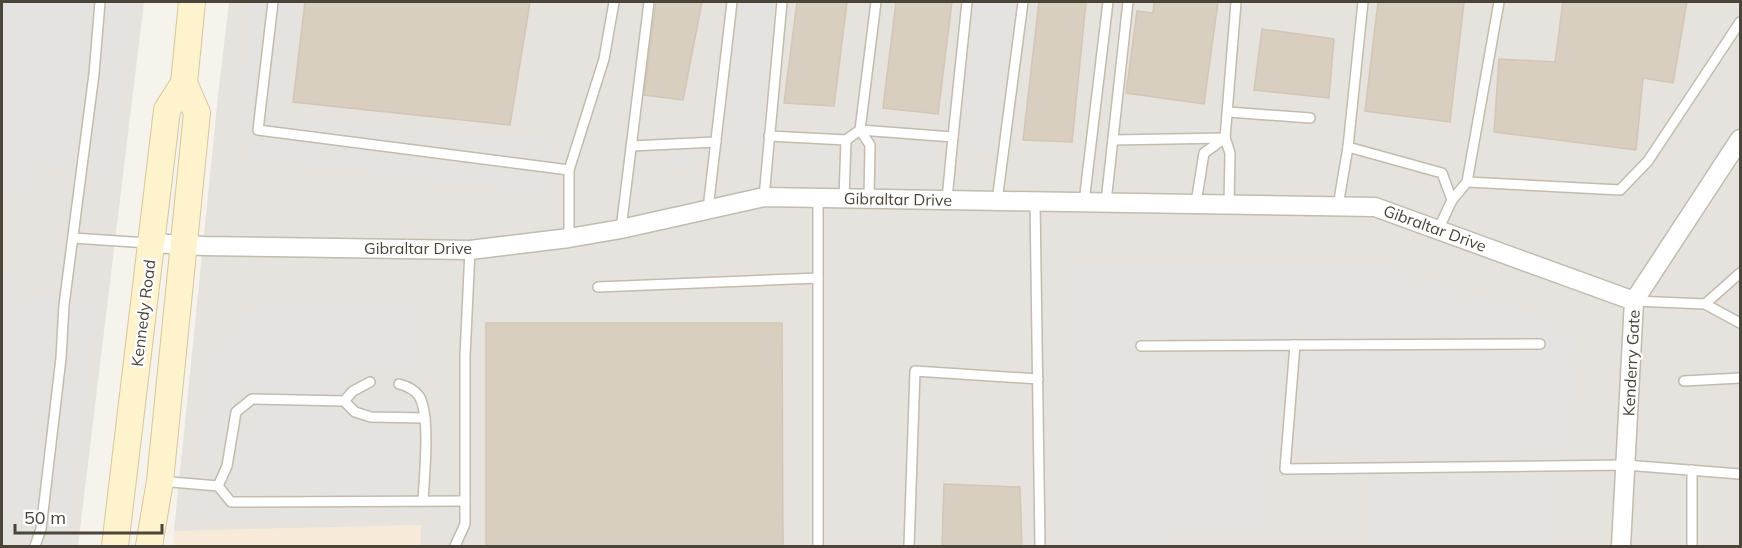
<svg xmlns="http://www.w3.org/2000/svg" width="1742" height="548" font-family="Mulish,sans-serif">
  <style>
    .commercial { fill: #f7ead8 }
    .industrial { fill: #e6e2dd }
    .parking { fill: #e5e3e0 }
    .building { fill: #d8cfc1; stroke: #d3c7b4; stroke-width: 1.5 }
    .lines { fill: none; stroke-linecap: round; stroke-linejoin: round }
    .lane-casing { stroke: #c2bbae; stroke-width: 12 }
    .street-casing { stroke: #c2bbae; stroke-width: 21 }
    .secondary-casing { stroke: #d6c79b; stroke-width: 28 }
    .lane { stroke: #fff; stroke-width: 9 }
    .street { stroke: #fff; stroke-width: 18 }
    .secondary { stroke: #fff3cd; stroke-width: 26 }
    .labels { text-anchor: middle; stroke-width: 4.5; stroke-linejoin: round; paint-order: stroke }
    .street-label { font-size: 16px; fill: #4b4439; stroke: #fff }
  </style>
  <rect width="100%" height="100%" fill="#f6f3ec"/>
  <polygon class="commercial" points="421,525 421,546 173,546 174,531"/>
  <g class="industrial">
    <polygon points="2,2 144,2 78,546 2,546"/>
    <polygon points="229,2 1740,2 1740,546 421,546 421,525 174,531 218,96"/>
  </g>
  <g class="parking">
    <polygon points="2,2 130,2 110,177 32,160 29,196 2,194"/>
    <polygon points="251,2 299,2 287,106 274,107 280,125 292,131 294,118 553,141 545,194 249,158 253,141 236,139"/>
    <polygon points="726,2 788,2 764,167 744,145 726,156 703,149"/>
    <polygon points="964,2 1031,2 1010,154 945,145"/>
    <polygon points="884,138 939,143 938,165 882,161"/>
    <polygon points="782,146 835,146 835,163 782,164"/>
    <polygon points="698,151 701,166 655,174 652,159"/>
    <polygon points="1072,261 1388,267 1559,321 1582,353 1553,503 1554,546 1370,546 1370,453 1266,449 1265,529 1170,532 1170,546 1074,546"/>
    <polygon points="2,273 18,276 16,291 96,304 65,546 2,546"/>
    <polygon points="259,302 415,303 420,512 211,522 211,510 192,511 213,330 240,333 240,315 259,316"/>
  </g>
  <g class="building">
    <polygon points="305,2 530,2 510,125 293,102"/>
    <polygon points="656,2 702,2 683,100 644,95"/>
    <polygon points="797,2 847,2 834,106 784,103"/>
    <polygon points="896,2 952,2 938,114 883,108"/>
    <polygon points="1039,2 1086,2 1072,142 1023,140"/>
    <polygon points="1154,2 1218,2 1204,104 1126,93 1137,11 1153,13"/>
    <polygon points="1378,2 1464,2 1450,122 1365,111"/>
    <polygon points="1563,2 1687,2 1673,83 1643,78 1636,150 1494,132 1499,59 1555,62"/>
    <polygon points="1262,29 1334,39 1329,98 1254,90"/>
    <polygon points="486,323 782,323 783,546 486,546"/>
    <polygon points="944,484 1020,487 1022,546 942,546"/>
  </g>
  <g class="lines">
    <g class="lane-casing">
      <g id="lane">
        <polyline points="273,2 258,130 569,170"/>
        <polyline points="1363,2 1348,147 1442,173 1452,200"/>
        <polyline points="1228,112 1310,118"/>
        <polyline points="860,130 953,137 947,199"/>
        <polyline points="860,130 870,145 869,198"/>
        <polyline points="769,136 846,140 860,130 876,2"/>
        <polyline points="953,137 967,2"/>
        <polyline points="1113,140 1225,138"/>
        <polyline points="631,146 716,142"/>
        <polyline points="1467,182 1620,190 1648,161 1740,22"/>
        <polyline points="764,197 782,2"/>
        <polyline points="844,198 846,140"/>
        <polyline points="997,201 1023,2"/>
        <polyline points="1035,201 1040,546"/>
        <polyline points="1084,202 1108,2"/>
        <polyline points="1106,202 1128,2"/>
        <polyline points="1196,203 1204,153 1225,138"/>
        <polyline points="1229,204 1230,153 1225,138 1236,2"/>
        <polyline points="1338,206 1348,147"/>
        <polyline points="708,209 732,2"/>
        <polyline points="621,229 649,2"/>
        <polyline points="1438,230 1452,200 1467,182 1499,2"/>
        <polyline points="73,238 148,243"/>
        <polyline points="569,238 569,170 604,59 614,2"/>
        <polyline points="598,287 818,278"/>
        <polyline points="1634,301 1705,304 1740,323"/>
        <polyline points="1705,304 1740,273"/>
        <polyline points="1295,345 1540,344"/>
        <polyline points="1141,346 1295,345 1285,469 1625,465 1740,474"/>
        <polyline points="1684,381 1740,378"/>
        <path d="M399 384C407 386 414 389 419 396 431 415 424 478 423 501"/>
        <polyline points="344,401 355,412 371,417 425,418"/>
        <polyline points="1692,470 1692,546"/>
        <polyline points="160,481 218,486 231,502 465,501"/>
        <polyline points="218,486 227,466 236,412 252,399 344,401 353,391 370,382"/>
        <polyline points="35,546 41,529 61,358 64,305 94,74 100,2"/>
        <polyline points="455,546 465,524 465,356 470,250"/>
        <polyline points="818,546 818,197"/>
        <polyline points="909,546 915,371 1038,379"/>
      </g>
    </g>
    <g class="street-casing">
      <g id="street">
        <polyline points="152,243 204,246 470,250 569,238 621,229 764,197 1375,207 1634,301"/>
        <polyline points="1621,546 1634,301 1740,139"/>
      </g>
    </g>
    <g class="secondary-casing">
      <g id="secondary">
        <polyline points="115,546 167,110 184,83 192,2"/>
        <polyline points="149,546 160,481 197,113 184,83"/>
      </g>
    </g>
    <use href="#lane" class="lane"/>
    <use href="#street" class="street"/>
    <use href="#secondary" class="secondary"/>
  </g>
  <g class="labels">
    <g class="street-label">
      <text transform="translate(898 199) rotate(1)" y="6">Gibraltar Drive</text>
      <text transform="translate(1435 228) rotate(20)" y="6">Gibraltar Drive</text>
      <text x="418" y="254">Gibraltar Drive</text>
      <text transform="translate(143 313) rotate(-83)" y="6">Kennedy Road</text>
      <text transform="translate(1631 363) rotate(-87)" y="6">Kenderry Gate</text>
    </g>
  </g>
  <rect width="1742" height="548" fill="none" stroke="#4b4439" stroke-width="6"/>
  <path d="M15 524v9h147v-9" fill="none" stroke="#4b4439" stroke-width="3"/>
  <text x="24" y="524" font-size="18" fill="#4b4439" stroke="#ffffff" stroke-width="4.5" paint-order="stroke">50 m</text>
</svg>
